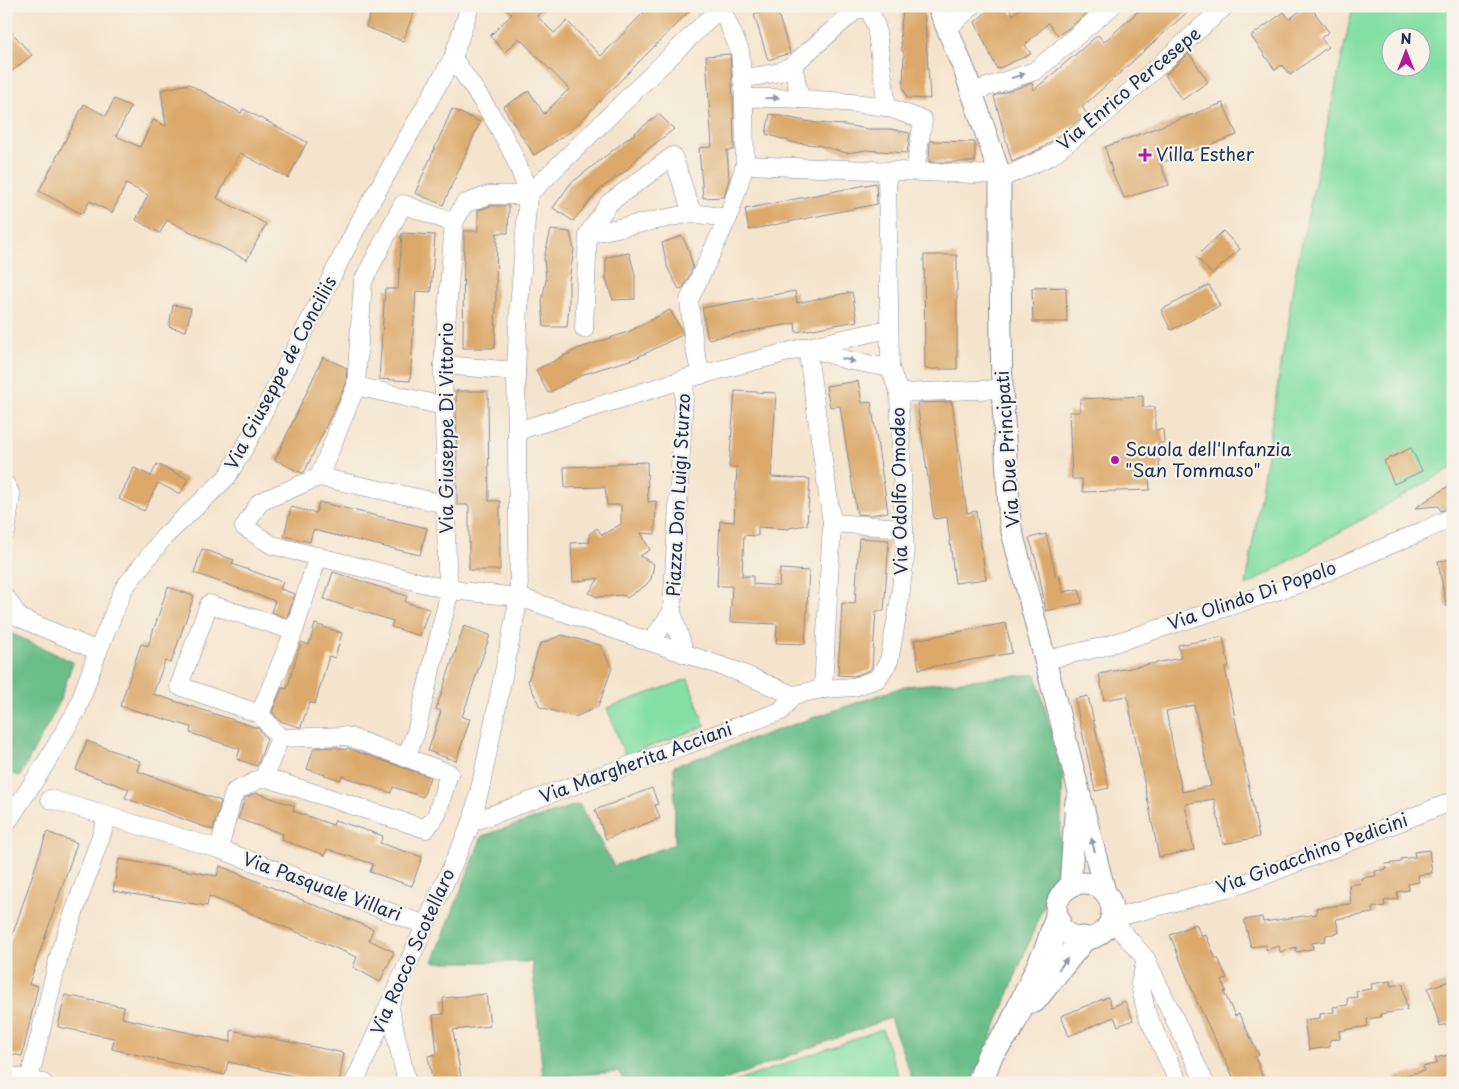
<svg xmlns="http://www.w3.org/2000/svg" width="1459" height="1089" font-family="'Playpen Sans',sans-serif">
  <style>
    .green { fill: #84dfa5; stroke: #508782; fill-rule: evenodd }
    .forest { fill: #6bbe8a; stroke: #437674 }
    .building { fill: #dca96b; fill-rule: evenodd }
    .lines { fill: none; stroke-linecap: round; stroke-linejoin: round }
    .minor-casing { stroke: #888a96; stroke-width: 19 }
    .tertiary-casing { stroke: #888a96; stroke-width: 23 }
    .secondary-casing { stroke: #888a96; stroke-width: 27 }
    .minor { stroke: #fff; stroke-width: 18 }
    .tertiary { stroke: #fff; stroke-width: 21 }
    .secondary { stroke: #fff; stroke-width: 25 }
    .oneway { fill: #8d97ae }
    .poi-dot { fill: #b5179e; stroke: #f7f3e8; stroke-width: 2 }
    .labels { text-anchor: middle; stroke-width: 4.5; stroke-linejoin: round; paint-order: stroke }
    .street-label { font-size: 18px; fill: #1b2f5e; stroke: #f7f3e8 }
    .poi-label { font-size: 18px; fill: #1b2f5e; stroke: #f7f3e8; text-anchor: start }
  </style>
  <rect width="100%" height="100%" fill="#f7f3e8"/>
  <filter id="ink" filterUnits="userSpaceOnUse"><feTurbulence type="fractalNoise" baseFrequency=".02" numOctaves="2"/><feDisplacementMap in="SourceGraphic" scale="10" xChannelSelector="R" yChannelSelector="G"/><feConvolveMatrix kernelMatrix="1 2 1 2 8 2 1 2 1" color-interpolation-filters="sRGB"/></filter>
  <filter id="wash" filterUnits="userSpaceOnUse"><feTurbulence type="fractalNoise" baseFrequency=".0096" numOctaves="4" result="noise"/><feDisplacementMap in="SourceGraphic" scale="20" xChannelSelector="R" yChannelSelector="G"/><feGaussianBlur stdDeviation="1.12" result="paint"/><feColorMatrix in="noise" values="0 0 0 0 0 0 0 0 0 0 0 0 0 0 0 0 0 1.4 0 .05"/><feComposite in="paint" operator="in"/></filter>
  <g filter="url(#wash)">
    <rect width="100%" height="100%" fill="#f5e4cd"/>
    <g class="green">
      <path d="M1353 6H1453V467L1246 586 1295 275ZM1392 38H1422V68H1392Z"/>
      <polygon points="688,679 705,726 625,756 607,708"/>
      <polygon points="882,1029 901,1083 732,1083"/>
    </g>
    <g class="forest">
      <polygon points="6,629 8,632 73,662 58,706 20,776 6,772"/>
      <polygon points="1036,674 1063,776 1059,867 990,1040 971,1083 914,1083 890,1018 717,1083 625,1083 619,1072 543,1077 532,962 433,962 482,836 579,804 614,866 675,844 674,766 905,686"/>
    </g>
    <g id="blocks">
      <g class="building">
        <polygon points="374,6 416,6 403,41 366,27"/>
        <polygon points="504,6 546,6 537,16 554,33 567,21 601,56 650,6 694,6 570,132 534,155 503,107 529,91 544,114 569,89 519,38 505,52 490,36 512,14"/>
        <polygon points="904,6 924,6 930,99 907,98 903,87 904,53 902,51 900,30"/>
        <polygon points="993,6 1007,6 1013,15 1023,6 1095,6 1069,28 1058,35 1048,23 1025,45 1031,54 997,69 975,22"/>
        <polygon points="1144,6 1194,6 1082,107 1087,114 1044,147 1012,162 994,96 1032,83 1034,90 1098,35 1104,42"/>
        <polygon points="1307,6 1310,6 1329,32 1321,38 1328,47 1290,75 1282,65 1275,70 1251,36 1284,12 1289,19"/>
        <polygon points="776,7 790,53 768,60 754,14"/>
        <polygon points="6,26 32,55 6,76"/>
        <polygon points="1189,53 1208,82 1182,100 1165,75"/>
        <polygon points="730,54 733,99 734,150 727,150 729,179 724,197 703,198 699,148 712,147 706,56"/>
        <polygon points="189,84 241,113 243,109 307,142 288,178 240,153 217,198 266,224 247,260 167,220 160,233 136,220 148,195 126,184 112,213 90,201 82,214 39,191 84,104 106,116 114,99 131,107 116,136 140,147 153,120 166,126 161,90"/>
        <polygon points="1223,103 1237,135 1160,163 1169,185 1124,198 1113,174 1105,147"/>
        <polygon points="452,109 480,122 443,205 415,193"/>
        <polygon points="659,114 674,129 639,156 627,170 599,190 573,221 553,208 570,184"/>
        <polygon points="770,114 816,123 844,125 868,129 890,129 910,133 907,153 866,150 847,153 817,145 795,143 766,134"/>
        <polygon points="930,141 975,142 975,162 929,162"/>
        <polygon points="876,183 877,204 749,230 745,209"/>
        <polygon points="491,206 509,206 508,233 497,233 495,348 463,348 464,231 478,231 478,210"/>
        <polygon points="551,230 570,232 574,250 569,280 569,306 567,327 544,327 542,301 546,280 544,258"/>
        <polygon points="1223,231 1240,249 1212,274 1196,257"/>
        <polygon points="402,233 435,235 431,292 416,291 410,381 379,379 385,289 398,289"/>
        <polygon points="682,236 688,248 693,267 683,288 679,289 668,269 662,243"/>
        <polygon points="629,253 635,274 635,299 613,300 606,278 606,257"/>
        <polygon points="924,255 957,255 957,369 925,369"/>
        <polygon points="1209,285 1220,306 1171,330 1161,310"/>
        <polygon points="1066,287 1067,322 1033,322 1032,288"/>
        <polygon points="795,291 797,303 852,292 857,321 796,332 795,323 708,339 702,308"/>
        <polygon points="173,305 191,308 186,331 169,327"/>
        <polygon points="670,310 682,331 682,335 636,358 584,374 548,393 536,370 580,348 628,332"/>
        <polygon points="323,357 347,368 346,384 305,471 302,473 275,460"/>
        <polygon points="858,381 862,403 871,402 888,512 871,515 857,514 840,406 830,407 826,386"/>
        <polygon points="456,391 488,391 489,501 500,501 500,570 469,570 469,505 457,505"/>
        <polygon points="735,391 776,393 771,477 810,479 807,525 789,528 789,529 758,527 758,536 744,535 742,576 753,576 753,584 779,586 780,569 809,571 805,644 776,643 777,624 730,622 732,586 717,586 720,521 734,522 737,467 729,467"/>
        <polygon points="1143,396 1143,407 1155,407 1155,430 1163,429 1164,443 1158,443 1160,477 1149,477 1150,490 1083,492 1082,479 1072,479 1069,412 1080,412 1080,399"/>
        <polygon points="952,402 967,513 976,511 986,579 955,583 947,517 934,519 917,403"/>
        <polygon points="1411,448 1422,471 1394,484 1384,461"/>
        <polygon points="647,462 648,502 656,501 655,534 641,533 650,550 640,556 654,564 651,579 646,585 627,598 624,595 597,597 589,593 599,578 573,582 571,543 590,542 589,534 597,528 602,535 621,524 621,505 607,505 605,487 565,488 564,467 616,465 616,463"/>
        <polygon points="157,464 188,479 180,494 158,483 144,511 119,499 134,468 151,476"/>
        <polygon points="1453,483 1453,507 1441,511 1438,506 1415,508"/>
        <polygon points="319,502 427,528 420,555 313,530 310,542 284,536 291,507 316,513"/>
        <polygon points="1046,534 1056,576 1059,575 1063,592 1079,589 1082,603 1046,611 1037,563 1029,538"/>
        <polygon points="859,538 889,540 884,611 876,611 872,667 870,670 854,676 838,675 842,603 855,604"/>
        <polygon points="202,549 234,560 232,564 283,582 280,589 295,594 287,618 271,612 275,601 194,573"/>
        <polygon points="1453,559 1453,606 1446,606 1438,561"/>
        <polygon points="333,572 407,596 405,602 429,609 420,636 391,627 393,621 324,599"/>
        <polygon points="168,587 194,596 171,663 165,661 153,694 258,728 267,739 257,766 237,759 240,749 190,733 191,727 120,706 141,644 148,646"/>
        <polygon points="1006,623 1012,653 919,669 914,640"/>
        <polygon points="315,624 342,633 335,658 329,656 315,704 309,703 301,727 299,727 280,721 272,712 282,688 287,689 301,642 309,645"/>
        <polygon points="464,626 490,635 462,717 470,719 456,761 428,751 441,711 436,709"/>
        <polygon points="562,635 600,645 612,668 598,707 575,717 540,707 528,681 540,644"/>
        <path d="M1223 637 1229 667 1225 668 1259 837 1223 844 1214 799 1185 804 1194 850 1159 857 1127 696 1104 700 1099 674 1181 658 1178 645ZM1194 705 1211 786 1182 792 1166 711Z"/>
        <polygon points="1088,696 1109,788 1095,791 1075,699"/>
        <polygon points="87,741 140,761 137,771 221,801 213,830 125,798 129,789 76,770"/>
        <polygon points="336,747 346,750 347,748 430,777 423,797 393,787 391,793 342,776 340,780 307,769 314,748"/>
        <polygon points="652,788 658,804 655,805 660,818 606,839 595,810"/>
        <polygon points="256,793 295,806 293,811 333,825 335,820 383,836 380,843 422,857 412,886 370,872 373,864 327,849 325,855 282,840 283,834 238,819 245,798"/>
        <polygon points="47,832 77,843 29,984 38,986 22,1056 6,1053 6,954"/>
        <polygon points="1429,850 1432,873 1418,875 1419,882 1408,884 1409,890 1397,892 1398,899 1384,901 1385,906 1372,908 1373,913 1336,919 1339,933 1326,935 1325,941 1312,943 1313,949 1296,952 1296,947 1280,952 1279,946 1266,950 1266,945 1251,947 1244,920 1262,917 1263,922 1304,916 1317,914 1316,908 1351,904 1349,885 1362,883 1361,878 1376,876 1375,871 1387,869 1386,864 1401,862 1401,859 1415,857 1414,852"/>
        <polygon points="119,859 217,876 220,866 373,929 369,940 394,952 380,982 353,967 357,957 209,896 207,906 113,891"/>
        <polygon points="1196,924 1201,936 1206,935 1216,959 1218,958 1227,978 1222,981 1226,991 1224,992 1235,1016 1239,1014 1252,1041 1259,1055 1255,1057 1265,1083 1236,1083 1198,1004 1170,935"/>
        <polygon points="1453,980 1453,1022 1440,1026 1428,988"/>
        <polygon points="1390,981 1391,986 1403,984 1407,1010 1380,1014 1381,1017 1367,1019 1368,1026 1339,1031 1340,1039 1329,1040 1330,1047 1309,1050 1304,1020 1320,1018 1320,1014 1334,1012 1333,1007 1348,1005 1347,998 1357,997 1356,991 1372,989 1371,984"/>
        <polygon points="486,994 490,1026 453,1030 462,1083 433,1083 428,1056 437,1054 433,1015 444,1014 443,998"/>
        <polygon points="65,995 124,1007 122,1018 231,1042 231,1030 344,1053 339,1083 326,1083 228,1062 225,1075 112,1049 114,1038 58,1027"/>
        <polygon points="1108,997 1112,1007 1125,1001 1133,1020 1118,1026 1114,1017 1069,1036 1061,1016"/>
        <polygon points="1453,1054 1453,1083 1395,1083 1395,1077 1424,1071 1423,1067 1437,1063 1435,1058"/>
      </g>
    </g>
  </g>
  <g filter="url(#ink)">
    <use href="#blocks" fill-opacity="0" stroke="#888a96" stroke-width="1"/>
    <g class="lines">
      <g class="minor-casing">
        <g id="minor">
          <polyline points="948,28 972,6"/>
          <path d="M453 58C482 101 515 144 528 195L722 6"/>
          <polyline points="793,65 800,99"/>
          <path d="M742 79 780 72 793 65 858 8 870 11 876 26 887 107C839 101 792 97 744 98"/>
          <polyline points="972,92 1035,71 1112,6"/>
          <polyline points="887,107 923,120 915,171"/>
          <polyline points="745,165 1000,175"/>
          <polyline points="1000,179 1050,156 1104,115 1225,6"/>
          <polygon points="489,195 528,195 519,307 516,371 519,597 450,590 447,569 443,365 454,223 464,204"/>
          <polyline points="692,213 588,234 609,203 673,156 692,213 728,218"/>
          <polyline points="584,329 588,234"/>
          <polyline points="807,347 832,523 823,689"/>
          <polyline points="808,347 847,360 890,368"/>
          <polyline points="443,365 516,371"/>
          <polyline points="701,375 694,346 689,300 728,218 745,165 744,98 740,51 721,7"/>
          <polyline points="356,386 444,406"/>
          <polyline points="899,393 1002,389"/>
          <polyline points="517,431 685,379 807,347 889,329"/>
          <polyline points="319,477 446,504"/>
          <polyline points="6,485 11,495 6,532"/>
          <polyline points="832,523 904,528"/>
          <polyline points="6,598 20,618 98,651"/>
          <polyline points="672,612 685,654"/>
          <polyline points="294,631 260,714 179,686 209,604 294,631 318,556"/>
          <polyline points="651,642 672,612 685,379"/>
          <polyline points="1045,660 1102,647 1295,585 1423,531 1453,517"/>
          <polyline points="260,714 280,738 346,736 449,773 437,814 426,829 264,777 280,738"/>
          <polyline points="406,758 416,732 450,590 272,545 244,527 260,502 319,477 356,386 363,281 403,204 454,223"/>
          <polyline points="50,799 219,849 234,792 264,777"/>
          <polyline points="472,822 781,711 793,695"/>
          <polyline points="6,824 44,766 77,710 98,651 124,588 164,537 227,477 250,438 361,219 453,58 470,6"/>
          <polyline points="219,849 425,925"/>
          <polyline points="1146,959 1140,984 1147,1015 1179,1083"/>
          <polyline points="389,1005 407,1083"/>
          <polyline points="6,1075 43,1083"/>
          <polyline points="29,1080 60,952 108,816"/>
          <polyline points="354,1083 472,822 482,780 519,597 736,671 793,695 823,689 854,687 877,679 889,661 898,611 905,558 899,393 890,368 887,171"/>
          <polyline points="1205,1083 1146,959 1111,919 1245,883 1453,801"/>
        </g>
      </g>
      <g class="tertiary-casing">
        <g id="tertiary">
          <polyline points="938,6 965,72 1000,175 1000,279 1002,389 1010,524 1105,892"/>
          <circle cx="1084" cy="911" r="28"/>
          <polyline points="1070,887 1076,801"/>
        </g>
      </g>
      <g class="secondary-casing">
        <g id="secondary">
          <polyline points="1034,1000 1083,939"/>
          <polyline points="980,1083 990,1055 1010,1029 1048,947 1057,919"/>
        </g>
      </g>
      <use href="#minor" class="minor"/>
      <use href="#tertiary" class="tertiary"/>
      <use href="#secondary" class="secondary"/>
    </g>
    <defs><path id="oneway-solid" d="M-6-.8H1V-3.2L6.5 0L1 3.2V.8H-6Z" transform="scale(1.25)"/></defs>
    <g class="oneway">
      <use href="#oneway-solid" transform="translate(1018 76) rotate(-18)"/>
      <use href="#oneway-solid" transform="translate(772 98) rotate(-1)"/>
      <use href="#oneway-solid" transform="translate(848 360) rotate(14)"/>
      <use href="#oneway-solid" transform="translate(1093 845) rotate(-104)"/>
      <use href="#oneway-solid" transform="translate(1063 964) rotate(-51)"/>
    </g>
  </g>
  <g class="poi-dot">
    <path d="M1142.5 147.5h5v5h5v5h-5v5h-5v-5h-5v-5h5z"/>
    <circle cx="1115" cy="460" r="5"/>
  </g>
  <g class="labels">
    <g class="street-label">
      <text transform="translate(1129 89) rotate(-40)" y="6">Via Enrico Percesepe</text>
      <text transform="translate(281 373) rotate(-62)" y="6">Via Giuseppe de Conciliis</text>
      <text transform="translate(447 428) rotate(-90)" y="6">Via Giuseppe Di Vittorio</text>
      <text transform="translate(1008 449) rotate(-94)" y="6">Via Due Principati</text>
      <text transform="translate(900 491) rotate(-91)" y="6">Via Odolfo Omodeo</text>
      <text transform="translate(679 495) rotate(-87)" y="6">Piazza Don Luigi Sturzo</text>
      <text transform="translate(1252 596) rotate(-19)" y="6">Via Olindo Di Popolo</text>
      <text transform="translate(636 763) rotate(-20)" y="6">Via Margherita Acciani</text>
      <text transform="translate(1312 854) rotate(-20)" y="6">Via Gioacchino Pedicini</text>
      <text transform="translate(322 887) rotate(20)" y="6">Via Pasquale Villari</text>
      <text transform="translate(413 952) rotate(-66)" y="6">Via Rocco Scotellaro</text>
    </g>
    <g class="poi-label">
      <text x="1156" y="161">Villa Esther</text>
      <text x="1125" y="456">Scuola dell'Infanzia<tspan x="1125" dy="21">"San Tommaso"</tspan></text>
    </g>
  </g>
  <rect width="1459" height="1089" fill="none" stroke="#f7f3e8" stroke-width="25"/>
  <g transform="translate(1406 52)"><circle r="24" fill="#f7f3e8" stroke="#9fa5b1"/>
  <path d="M0-4L9 19L0 12L-9 19Z" fill="#b5179e"/>
  <text y="-8" font-size="14" font-weight="bold" text-anchor="middle" fill="#1b2f5e">N</text>
  </g>
</svg>
